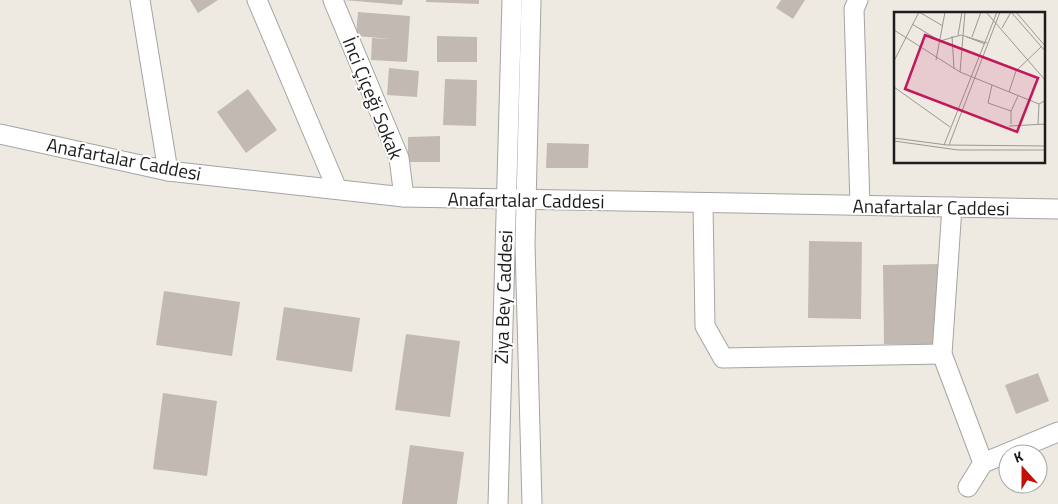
<svg xmlns="http://www.w3.org/2000/svg" width="1058" height="504" font-family="'Titillium Web',sans-serif">
  <style>
    .building { fill: #c2bab2 }
    .lines { fill: none; stroke-linecap: round; stroke-linejoin: round }
    .minor-casing { stroke: #a4a4a4; stroke-width: 21 }
    .minor { stroke: #fff; stroke-width: 19 }
    .labels { text-anchor: middle; stroke-width: 4; stroke-linejoin: round; paint-order: stroke }
    .street-label { font-size: 19px; fill: #1d1d1d; stroke: #fff }
    .inset-road { fill: none; stroke: #9a9893; stroke-width: 1 }
    .view { fill: #c2185b; fill-opacity: 0.15; stroke: #c2185b; stroke-width: 2.5 }
    .inset-edge { fill: none; stroke: #1d1d1d; stroke-width: 2.5 }
  </style>
  <rect width="100%" height="100%" fill="#eeeae2"/>
  <g class="building">
    <polygon points="190,0 218,0 198,13"/>
    <polygon points="343,0 403,0 402,5"/>
    <polygon points="426,0 479,0 479,4 426,2"/>
    <polygon points="781,0 805,0 793,19 776,8"/>
    <polygon points="358,12 410,16 407,62 371,60 372,38 392,39 356,36"/>
    <polygon points="437,36 477,37 477,62 437,62"/>
    <polygon points="389,68 419,71 417,97 387,95"/>
    <polygon points="445,79 477,80 476,126 443,125"/>
    <polygon points="248,89 277,130 246,153 217,112"/>
    <polygon points="440,136 440,162 408,162 408,137"/>
    <polygon points="547,143 589,144 588,168 546,168"/>
    <polygon points="809,241 862,242 861,319 808,318"/>
    <polygon points="940,264 941,344 884,344 883,265"/>
    <polygon points="164,291 240,302 232,356 156,345"/>
    <polygon points="284,307 360,318 352,372 276,360"/>
    <polygon points="406,334 460,341 450,417 395,410"/>
    <polygon points="1038,373 1049,401 1016,414 1005,385"/>
    <polygon points="163,393 217,401 207,476 153,469"/>
    <polygon points="410,445 464,452 457,504 402,504"/>
  </g>
  <g class="lines">
    <g class="minor-casing">
      <g id="minor">
        <polyline points="140,0 168,171"/>
        <polyline points="257,0 337,189"/>
        <polyline points="333,0 399,158 404,197"/>
        <polyline points="531,0 525,244 532,504"/>
        <polyline points="858,0 854,9 860,205"/>
        <polyline points="0,134 168,171 404,197 1058,209"/>
        <polyline points="703,203 705,326 723,358 942,354"/>
        <polyline points="952,207 942,354 983,463"/>
        <polyline points="968,487 983,463 1058,432"/>
        <polyline points="498,504 512,0"/>
      </g>
    </g>
    <use href="#minor" class="minor"/>
  </g>
  <g class="labels">
    <g class="street-label">
      <text transform="translate(373 98) rotate(68)" y="7">İnci Çiçeği Sokak</text>
      <text transform="translate(124 159) rotate(11)" y="7">Anafartalar Caddesi</text>
      <text transform="translate(526 200) rotate(1)" y="7">Anafartalar Caddesi</text>
      <text transform="translate(931 207) rotate(1)" y="7">Anafartalar Caddesi</text>
      <text transform="translate(503 297) rotate(-88)" y="7">Ziya Bey Caddesi</text>
    </g>
  </g>
  <g transform="translate(894 12)">
    <rect width="151" height="151" fill="#eeeae2"/>
    <path class="inset-road" d="M92 0 152 69M117 0 152 40M122 0 152 35M18 12 46 29M108 16 117 0M0 18 66 60 145 92M64 23 68 0M58 24 60 57M73 25 91 32M78 25 87 0M46 29 67 23 93 31M42 48 51 0M0 49 25 0 49 14M66 60 71 0M98 73 94 91 117 99M0 75 56 115M115 80 122 59 147 35M117 112V99L124 84M144 112 145 92 152 88M115 114 152 112M0 126 53 133 152 134M0 129 64 138H152M50 133 103 0M55 133 106 0"/>
    <path class="view" d="M31 23 144 66 123 120 11 77Z"/>
    <rect width="151" height="151" class="inset-edge"/>
  </g>
  <g transform="translate(1023 469) rotate(339)"><circle r="24" fill="#ffffff" stroke="#a5a5a5"/>
  <path d="M0-4L9 19L0 12L-9 19Z" fill="#c31006"/>
  <text y="-8" font-size="14" font-weight="bold" text-anchor="middle" fill="#1d1d1d">K</text>
  </g>
</svg>
